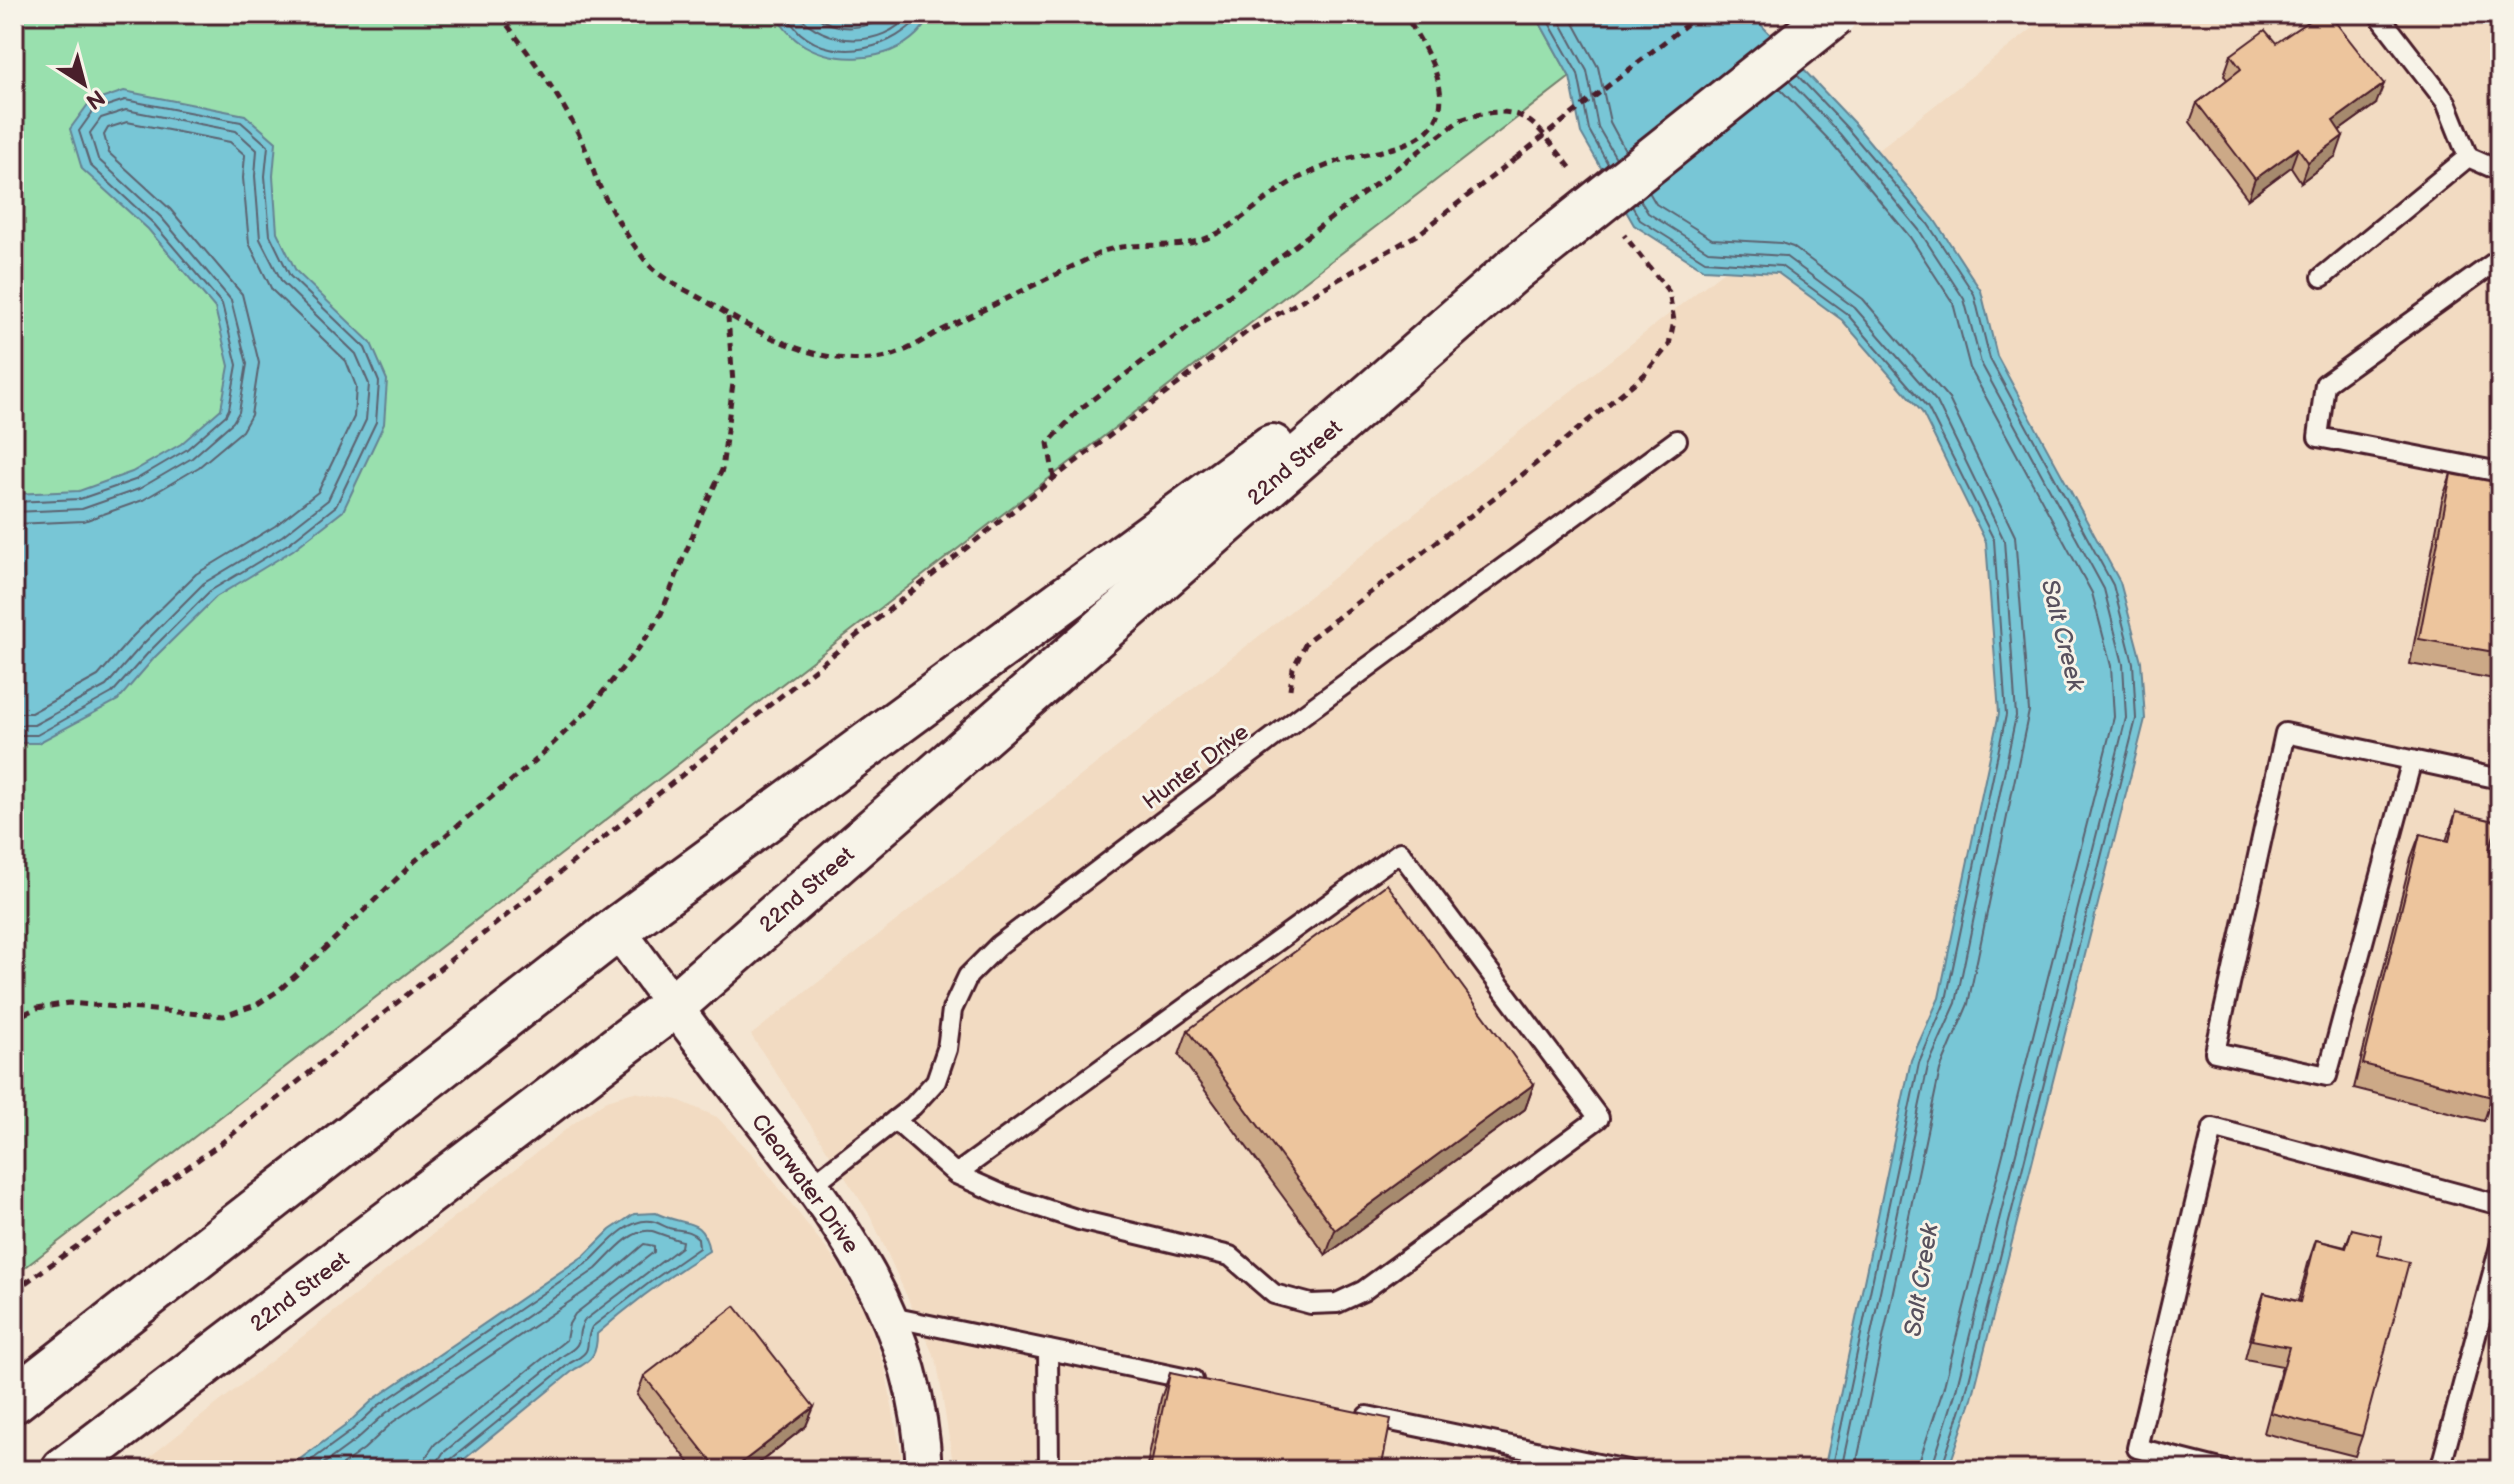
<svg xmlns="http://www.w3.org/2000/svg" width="2514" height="1484" font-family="'Balsamiq Sans',sans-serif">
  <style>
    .built { fill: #f2dbc2 }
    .grass { fill: #99e0ae; stroke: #72806c; stroke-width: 2 }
    .water { fill: #78c6d6; stroke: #668392; stroke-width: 2 }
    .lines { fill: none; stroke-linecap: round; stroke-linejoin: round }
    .shore { stroke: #5c626f; stroke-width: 2 }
    .service-casing { stroke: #4a1f2b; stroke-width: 24 }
    .minor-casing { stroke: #4a1f2b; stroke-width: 40 }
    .primary-casing { stroke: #4a1f2b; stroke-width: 50 }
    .path { stroke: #4a1f2b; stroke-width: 5; stroke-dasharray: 8 6; stroke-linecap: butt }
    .service { stroke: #f7f3e8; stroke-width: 18 }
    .minor { stroke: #f7f3e8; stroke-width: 34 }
    .primary { stroke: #f7f3e8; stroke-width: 44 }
    .primary-bridge-casing { stroke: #4a1f2b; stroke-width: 50; stroke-linecap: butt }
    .path-bridge { stroke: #4a1f2b; stroke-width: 5; stroke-dasharray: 8 6; stroke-linecap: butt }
    .primary-bridge { stroke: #f7f3e8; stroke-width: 44 }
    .wall { fill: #cca987; stroke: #4a1f2b; stroke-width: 2 }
    .shaded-wall { fill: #a68a6e; stroke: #4a1f2b; stroke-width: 2 }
    .building { fill: #edc59d; stroke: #4a1f2b; stroke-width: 2 }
    .labels { text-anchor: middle; stroke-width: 6; stroke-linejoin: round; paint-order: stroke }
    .street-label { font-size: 22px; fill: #4a1f2b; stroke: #f7f3e8 }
    .water-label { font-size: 24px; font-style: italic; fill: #58515e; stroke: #f7f3e8 }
  </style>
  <rect width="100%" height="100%" fill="#f4e5d2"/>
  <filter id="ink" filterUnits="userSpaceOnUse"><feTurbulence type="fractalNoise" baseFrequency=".0125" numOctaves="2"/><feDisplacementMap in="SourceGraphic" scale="16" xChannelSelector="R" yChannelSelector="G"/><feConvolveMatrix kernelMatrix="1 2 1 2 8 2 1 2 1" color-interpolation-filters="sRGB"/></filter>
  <g filter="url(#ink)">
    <g class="built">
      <polygon points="2051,14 2500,14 2500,1470 954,1470 937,1363 870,1215 751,1035"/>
      <polygon points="634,1092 678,1100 717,1117 755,1157 838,1264 866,1314 885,1368 904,1470 133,1470 574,1123 607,1100"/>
    </g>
    <polygon class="grass" points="14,14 1535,14 1570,77 14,1276"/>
    <g class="water">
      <path d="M773 14H933C928 20 923 28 917 34 887 63 833 65 799 42 789 35 781 23 773 14Z"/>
      <polygon points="1535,14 1751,14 1853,122 1934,219 1981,291 1997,356 2120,582 2141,661 2145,719 1972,1399 1948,1470 1824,1470 1911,1060 1939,998 1999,713 1986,542 1922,412 1842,320 1778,273 1703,269 1634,225 1581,133 1570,77"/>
      <polygon points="124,91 245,115 276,142 273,176 277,232 296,271 371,343 387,380 384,424 343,511 293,550 216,597 155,657 118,700 38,743 14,743 14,494 79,491 132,472 181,444 221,409 229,366 215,308 148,229 82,169 70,129 89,103"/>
      <path d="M656 1213C683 1227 703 1215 709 1251 670 1275 632 1303 597 1334 597 1352 593 1361 575 1369L451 1470H285L345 1426 374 1399 585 1255 610 1230 634 1214Z"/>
    </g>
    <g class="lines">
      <g class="shore">
        <path d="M784 14C789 20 794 27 800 33 837 65 895 48 922 14"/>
        <path d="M797 14C826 46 881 50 910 14"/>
        <path d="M813 14C838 34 867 29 893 14"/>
        <polyline points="1544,14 1578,74 1589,130 1608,164"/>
        <polyline points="1556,14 1587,71 1598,127 1616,158"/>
        <polyline points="1569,14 1598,67 1610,122 1625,150"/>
        <polyline points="1797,75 1847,128 1928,224 1974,294 1990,359 2113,585 2133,663 2136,719 1965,1396 1941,1470"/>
        <polyline points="1789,81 1840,134 1919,230 1964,299 1981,363 2104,589 2123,664 2126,718 1955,1394 1931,1470"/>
        <polyline points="1780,89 1831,142 1910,237 1953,303 1970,368 2092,593 2111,666 2114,717 1943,1390 1920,1459 1919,1470"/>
        <polyline points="1649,192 1656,204 1712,239 1781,243 1793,247 1863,299 1949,399 2015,536 2029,711 1968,1004 1940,1070 1855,1470"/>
        <polyline points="1640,200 1648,213 1708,251 1785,256 1855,308 1937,402 2004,540 2016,716 1956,1003 1928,1066 1842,1470"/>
        <polyline points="1632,206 1640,220 1705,261 1781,266 1847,314 1928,408 1994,540 2006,715 1946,1000 1919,1063 1832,1470"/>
        <polyline points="14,502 80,499 135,480 186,450 226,415 229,409 237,365 222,304 154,224 90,165 79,131 94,110 125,100 241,122 268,146 265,176 270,235 290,276 365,348 379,382 376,422 336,506 288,544 210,591 149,652 112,693 37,735 14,735"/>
        <polyline points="14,512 82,509 139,489 192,458 233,422 239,412 247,364 231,300 161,217 98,159 90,133 101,118 126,110 236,131 257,150 255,176 260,239 282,282 356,354 369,384 366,420 328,500 282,536 204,583 142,645 106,686 34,725 14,725"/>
        <polyline points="14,524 84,521 143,500 199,467 242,431 251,415 259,363 242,294 170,209 109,153 104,135 108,128 127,122 230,142 245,155 243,178 249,243 272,290 346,361 356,386 354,417 318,492 275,526 196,574 133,636 98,676 31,713 14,713"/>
        <path d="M298 1470 350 1432 379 1405 590 1261C606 1246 627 1218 651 1221 658 1222 663 1226 669 1228 680 1231 689 1229 698 1238L699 1248 653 1280 592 1327C582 1347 597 1349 570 1363L450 1460 447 1470"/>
        <path d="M315 1470 356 1440 386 1413 596 1269C609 1257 631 1227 652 1231 659 1233 674 1239 682 1241L681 1247 585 1320C572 1338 589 1341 564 1355L443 1453 438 1461 437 1470"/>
        <polyline points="335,1470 364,1449 393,1422 603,1279 644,1244 654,1246 654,1252 575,1314 569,1324 566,1340 435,1444 426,1457 425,1470"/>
      </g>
      <g class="service-casing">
        <g id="service">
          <polyline points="2378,14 2446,102 2468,157"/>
          <polyline points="2500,263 2495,262 2325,384 2318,437 2500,472"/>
          <polyline points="2322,277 2468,157 2500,171"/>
          <polyline points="2412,760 2327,1076 2215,1052 2285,733 2500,779"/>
          <polyline points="895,1120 956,1174 1003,1195 1079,1220 1230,1256 1274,1294 1311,1304 1337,1303 1363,1291 1599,1118 1400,852 956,1174"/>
          <polyline points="812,1185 913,1106 936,1081 947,1049 952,1010 968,976 999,945 1300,717 1677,440"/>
          <polyline points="891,1317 1193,1380"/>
          <polyline points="1048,1350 1049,1470"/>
          <polyline points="1367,1416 1627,1470"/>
          <polyline points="2224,1470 2137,1448 2213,1128 2500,1205"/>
          <polyline points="2440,1470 2500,1246"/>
        </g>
      </g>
      <g class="minor-casing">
        <path id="minor" d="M617 929C659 987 702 1043 745 1099 835 1214 918 1317 924 1470"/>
      </g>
      <g class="primary-casing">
        <g id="primary">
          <polyline points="14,1400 617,929 1272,447"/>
          <polyline points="64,1470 673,1006 1516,268"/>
        </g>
      </g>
      <g class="path">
        <path d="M499 14C530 55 560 95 582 141 588 154 592 168 597 181 610 209 626 235 644 259 661 281 686 289 709 303 758 333 813 364 873 359 895 358 916 345 934 334L1104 251C1134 241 1164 249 1194 242 1227 235 1254 206 1282 188 1298 177 1318 169 1336 162 1367 151 1424 151 1438 115 1450 83 1420 41 1405 14"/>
        <path d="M1054 478 1048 443 1080 409 1460 120C1526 98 1535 124 1573 171"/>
        <polyline points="1290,689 1293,668 1307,641 1495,497 1644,375 1669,345 1674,321 1669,292 1624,235"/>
        <polyline points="14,1024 24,1014 37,1008 69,1003 224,1016 256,1005 278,991 318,955 415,861 536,760 589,709 642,644 661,614 702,512 722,470 733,383 728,317"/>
        <polyline points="14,1291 220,1144 1054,478 1248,331 1420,233 1516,158"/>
        <polyline points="764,1470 765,1470"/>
      </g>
      <use href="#service" class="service"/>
      <use href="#minor" class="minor"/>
      <use href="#primary" class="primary"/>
      <g class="primary-bridge-casing">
        <polyline id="primary-bridge" points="1516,268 1835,14"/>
      </g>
      <polyline class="path-bridge" points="1516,158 1700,14"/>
      <use href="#primary-bridge" class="primary-bridge"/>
    </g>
    <g class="wall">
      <polygon points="2276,43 2376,104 2340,130 2336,156 2301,182 2291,167 2248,199 2190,122 2197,103 2227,80 2224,75 2231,55"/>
      <polygon points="2451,474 2500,483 2500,680 2410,664 2442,500"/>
      <polygon points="2456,812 2489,851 2492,1097 2484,1121 2354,1088 2411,858 2420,834 2446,841"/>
      <polygon points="1188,1030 1534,1084 1525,1109 1326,1255 1179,1055"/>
      <polygon points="2352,1229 2378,1255 2362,1436 2355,1456 2264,1433 2282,1366 2245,1359 2257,1313 2264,1293 2298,1301 2309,1260 2316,1240 2345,1247"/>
      <polygon points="1170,1373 1381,1470 1146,1470 1161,1398"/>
      <polygon points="644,1376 806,1426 750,1470 695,1470 637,1395"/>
    </g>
    <g class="shaded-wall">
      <polygon points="2384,84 2376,104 2326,140 2333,121"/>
      <polygon points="2343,136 2336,156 2301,182 2308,162"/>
      <polygon points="2298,148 2291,167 2248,199 2255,179"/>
      <polygon points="1534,1084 1525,1109 1326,1255 1335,1230"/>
      <polygon points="814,1407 806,1426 750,1470 732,1470"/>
    </g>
    <g class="building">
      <polygon points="2319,14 2329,14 2384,84 2333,121 2343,136 2308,162 2298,148 2255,179 2197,103 2241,69 2231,55 2265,30 2276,43"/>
      <polygon points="2451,474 2500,483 2500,653 2419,639"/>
      <polygon points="2456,812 2498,822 2489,851 2500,854 2500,1068 2492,1097 2363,1064 2420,834 2449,841"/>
      <polygon points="1387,884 1534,1084 1335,1230 1188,1030"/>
      <polygon points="2352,1229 2382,1236 2378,1255 2409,1262 2362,1436 2271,1413 2289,1347 2252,1340 2264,1293 2300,1302 2316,1240 2346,1248"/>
      <polygon points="735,1306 814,1407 732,1470 718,1470 644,1376"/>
      <polygon points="1170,1373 1391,1419 1381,1470 1150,1470"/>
    </g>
  </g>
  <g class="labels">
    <g class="street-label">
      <text transform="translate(1294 462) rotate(-41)" y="8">22nd Street</text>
      <text transform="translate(1195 766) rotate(-37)" y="8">Hunter Drive</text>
      <text transform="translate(806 889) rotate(-41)" y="8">22nd Street</text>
      <text transform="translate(806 1183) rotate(54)" y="8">Clearwater Drive</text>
      <text transform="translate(299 1291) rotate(-37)" y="8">22nd Street</text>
    </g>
    <g class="water-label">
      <text transform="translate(2063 635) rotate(76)" y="8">Salt Creek</text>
      <text transform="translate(1921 1280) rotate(-81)" y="8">Salt Creek</text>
    </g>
  </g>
  <rect width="2514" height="1484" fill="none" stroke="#f7f3e8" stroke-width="48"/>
  <rect x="24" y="24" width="2466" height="1436" fill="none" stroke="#4a1f2b" stroke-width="3" filter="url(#ink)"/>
  <g transform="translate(84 84) rotate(144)" stroke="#f7f3e8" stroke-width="6" paint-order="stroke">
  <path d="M0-6L14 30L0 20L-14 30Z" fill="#4a1f2b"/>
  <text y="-12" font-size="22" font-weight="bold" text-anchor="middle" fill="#4a1f2b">N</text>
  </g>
</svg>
